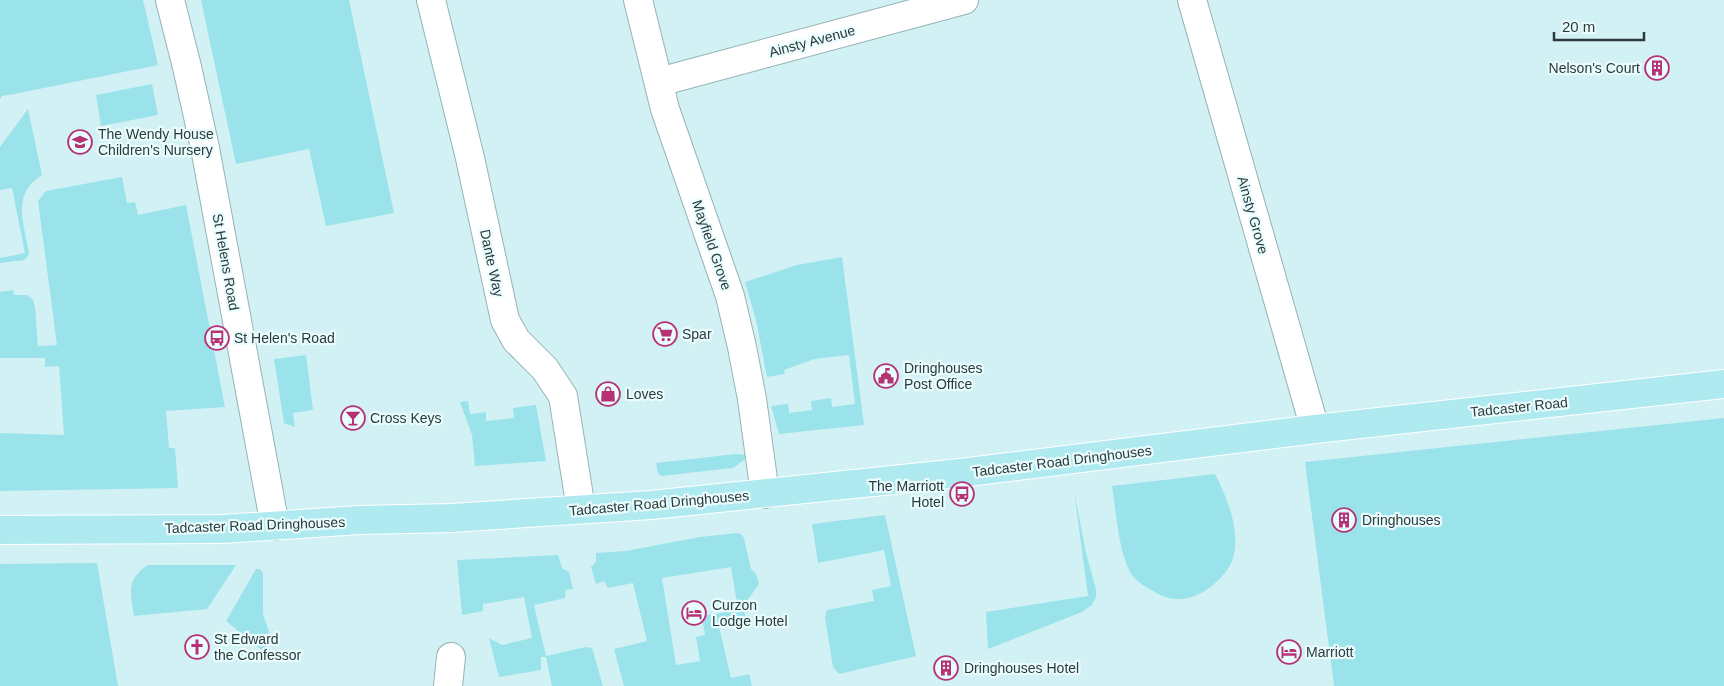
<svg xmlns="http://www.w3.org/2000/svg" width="1724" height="686" font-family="Arial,sans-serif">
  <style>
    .green { fill: #9ae3eb; fill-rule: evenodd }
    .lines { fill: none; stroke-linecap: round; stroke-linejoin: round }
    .minor-casing { stroke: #96b3b6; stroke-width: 30 }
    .tertiary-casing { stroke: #96b3b6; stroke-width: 30 }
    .primary-casing { stroke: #fff; stroke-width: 30 }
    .minor { stroke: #fff; stroke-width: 28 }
    .tertiary { stroke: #fff; stroke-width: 28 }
    .primary { stroke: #afeaf0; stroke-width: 28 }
    .labels { text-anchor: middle; stroke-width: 4.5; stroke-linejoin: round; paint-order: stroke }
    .street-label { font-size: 14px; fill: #2d3a3b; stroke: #e9fcfe }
    .poi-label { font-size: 14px; fill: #2d3a3b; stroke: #e9fcfe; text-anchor: start }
  </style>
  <rect width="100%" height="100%" fill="#d2f1f4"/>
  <g class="green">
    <polygon points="0,0 143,0 158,65 14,94 2,96 0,99"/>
    <polygon points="201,0 349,0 394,213 326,226 309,149 236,164"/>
    <polygon points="152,84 158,115 101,126 96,95"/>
    <path d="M28 109 42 175C11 194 24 223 29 253L25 260 0 263V258L25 253 12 188 0 190V147Z"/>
    <polygon points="122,177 127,203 135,202 138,215 186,205 225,407 166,411 169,448 175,448 178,488 0,491 0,433 64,435 59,366 45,367 45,358 0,358 0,292 13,290 14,295 27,295 33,300 35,307 38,346 57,345 38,201 46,191"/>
    <polygon points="842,257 864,425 779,434 771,406 788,404 789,413 812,410 811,401 831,398 832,407 855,404 849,355 814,359 784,370 785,374 767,377 756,320 745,282 797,265"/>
    <polygon points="306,355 313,410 293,413 295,427 284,423 274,359"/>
    <polygon points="468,401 470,414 486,412 486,421 514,418 513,408 536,405 546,461 475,466 472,435 460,402"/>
    <polygon points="1724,418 1724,686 1334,686 1305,462"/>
    <polygon points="736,454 747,455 744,460 733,468 661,476 658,473 656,463"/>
    <path d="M1215 474C1227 498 1241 530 1233 558 1228 577 1198 601 1178 599 1167 599 1159 595 1150 589 1142 585 1134 579 1130 572 1118 548 1116 512 1112 486Z"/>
    <polygon points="1074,491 1086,553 1096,589 1096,597 1092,605 1082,612 988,649 986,612 1088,596"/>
    <polygon points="885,515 916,656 839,674 833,667 825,618 827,610 874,601 872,590 891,586 884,550 818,563 812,524"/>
    <path d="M738 533 742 535 744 538 751 569 756 574 759 584 744 605 745 616 718 622 731 678 749 674 752 686H624L614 649 647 641 633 583 608 588 604 581 596 584 591 567 596 562V553L626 551 700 537ZM731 567 738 610 702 616 705 635 696 637 700 661 676 665 662 578Z"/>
    <polygon points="558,555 562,568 569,572 573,589 566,590 565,598 534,605 546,656 586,647 592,648 603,686 552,686 546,657 541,657 541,670 499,677 489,638 502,645 532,638 524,597 483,604 483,611 462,615 457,560"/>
    <polygon points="97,563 118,686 0,686 0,564"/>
    <path d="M148 565H236L207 609 134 616C131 594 125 580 148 565Z"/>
    <polygon points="256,569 260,569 263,574 263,614 270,635 265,653 226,621"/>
  </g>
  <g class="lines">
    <g class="minor-casing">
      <g id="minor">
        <polyline points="431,0 470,158 505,320 516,340 545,369 563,396 581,509"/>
        <polyline points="638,0 665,109 730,296 742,347 752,399 765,494"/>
        <polyline points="1192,0 1315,429"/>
        <polyline points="659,82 964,0"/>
        <polyline points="448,686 451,657"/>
      </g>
    </g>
    <g class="tertiary-casing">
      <polyline id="tertiary" points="170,0 187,67 205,148 275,526"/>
    </g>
    <g class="primary-casing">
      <polyline id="primary" points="0,530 223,529 360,520 452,518 651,505 960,473 1315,429 1724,384"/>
    </g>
    <use href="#minor" class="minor"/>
    <use href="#tertiary" class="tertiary"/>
    <use href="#primary" class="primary"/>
  </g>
  <defs>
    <g id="building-ring" transform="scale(1.25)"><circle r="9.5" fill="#e9fcfe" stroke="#b73175" stroke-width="1.5"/><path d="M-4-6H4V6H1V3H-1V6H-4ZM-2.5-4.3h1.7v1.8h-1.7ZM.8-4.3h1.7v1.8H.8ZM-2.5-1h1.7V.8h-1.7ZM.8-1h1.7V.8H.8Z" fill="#b73175"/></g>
    <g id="school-ring" transform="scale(1.25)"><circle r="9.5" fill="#e9fcfe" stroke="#b73175" stroke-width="1.5"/><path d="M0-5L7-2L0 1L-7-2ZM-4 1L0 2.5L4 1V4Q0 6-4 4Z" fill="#b73175"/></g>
    <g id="supermarket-ring" transform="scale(1.25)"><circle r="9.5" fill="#e9fcfe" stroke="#b73175" stroke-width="1.5"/><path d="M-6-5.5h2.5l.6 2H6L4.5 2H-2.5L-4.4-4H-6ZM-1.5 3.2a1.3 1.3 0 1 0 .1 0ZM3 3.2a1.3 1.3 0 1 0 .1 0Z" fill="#b73175"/></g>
    <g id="bus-ring" transform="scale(1.25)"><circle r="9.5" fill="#e9fcfe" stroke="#b73175" stroke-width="1.5"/><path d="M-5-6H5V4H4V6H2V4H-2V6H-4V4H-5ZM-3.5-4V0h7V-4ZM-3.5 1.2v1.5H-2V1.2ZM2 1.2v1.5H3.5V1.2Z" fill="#b73175"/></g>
    <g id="civic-ring" transform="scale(1.25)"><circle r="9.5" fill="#e9fcfe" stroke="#b73175" stroke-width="1.5"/><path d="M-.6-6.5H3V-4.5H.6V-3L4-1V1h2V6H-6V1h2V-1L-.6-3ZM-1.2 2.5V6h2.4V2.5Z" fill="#b73175"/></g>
    <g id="shop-ring" transform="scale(1.25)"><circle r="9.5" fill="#e9fcfe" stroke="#b73175" stroke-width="1.5"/><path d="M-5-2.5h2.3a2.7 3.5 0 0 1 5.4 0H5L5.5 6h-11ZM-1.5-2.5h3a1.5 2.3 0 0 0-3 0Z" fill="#b73175"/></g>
    <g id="bar-ring" transform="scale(1.25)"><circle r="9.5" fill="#e9fcfe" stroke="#b73175" stroke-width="1.5"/><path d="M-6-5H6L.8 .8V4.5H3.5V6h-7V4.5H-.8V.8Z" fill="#b73175"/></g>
    <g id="hotel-ring" transform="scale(1.25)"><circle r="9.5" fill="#e9fcfe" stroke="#b73175" stroke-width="1.5"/><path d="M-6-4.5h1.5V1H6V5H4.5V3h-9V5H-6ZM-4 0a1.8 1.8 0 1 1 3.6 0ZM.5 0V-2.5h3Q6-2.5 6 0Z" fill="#b73175"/></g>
    <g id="church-ring" transform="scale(1.25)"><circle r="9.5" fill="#e9fcfe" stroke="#b73175" stroke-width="1.5"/><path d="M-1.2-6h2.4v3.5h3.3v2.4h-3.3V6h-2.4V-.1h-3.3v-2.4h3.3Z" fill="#b73175"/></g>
  </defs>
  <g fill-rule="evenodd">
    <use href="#building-ring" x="1657" y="68"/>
    <use href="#school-ring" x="80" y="142"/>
    <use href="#supermarket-ring" x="665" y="334"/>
    <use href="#bus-ring" x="217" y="338"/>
    <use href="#civic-ring" x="886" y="376"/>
    <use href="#shop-ring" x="608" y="394"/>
    <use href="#bar-ring" x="353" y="418"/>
    <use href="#bus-ring" x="962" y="494"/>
    <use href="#building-ring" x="1344" y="520"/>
    <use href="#hotel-ring" x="694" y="613"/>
    <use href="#church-ring" x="197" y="647"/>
    <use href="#hotel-ring" x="1289" y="652"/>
    <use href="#building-ring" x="946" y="668"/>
  </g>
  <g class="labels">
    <g class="street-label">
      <text transform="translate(812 41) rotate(-15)" y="5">Ainsty Avenue</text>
      <text transform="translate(1253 215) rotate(74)" y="5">Ainsty Grove</text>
      <text transform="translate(712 245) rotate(71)" y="5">Mayfield Grove</text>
      <text transform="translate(226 262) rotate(80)" y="5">St Helens Road</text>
      <text transform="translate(492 263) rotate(78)" y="5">Dante Way</text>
      <text transform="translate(1519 407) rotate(-6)" y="5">Tadcaster Road</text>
      <text transform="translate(1062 461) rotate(-7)" y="5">Tadcaster Road Dringhouses</text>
      <text transform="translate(659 503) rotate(-5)" y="5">Tadcaster Road Dringhouses</text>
      <text transform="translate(255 525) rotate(-2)" y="5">Tadcaster Road Dringhouses</text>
    </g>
    <g class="poi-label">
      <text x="1640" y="73" text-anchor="end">Nelson's Court</text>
      <text x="98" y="139">The Wendy House<tspan x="98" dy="16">Children's Nursery</tspan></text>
      <text x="682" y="339">Spar</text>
      <text x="234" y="343">St Helen's Road</text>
      <text x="904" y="373">Dringhouses<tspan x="904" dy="16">Post Office</tspan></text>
      <text x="626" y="399">Loves</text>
      <text x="370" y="423">Cross Keys</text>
      <text x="944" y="491" text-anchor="end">The Marriott<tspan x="944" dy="16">Hotel</tspan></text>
      <text x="1362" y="525">Dringhouses</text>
      <text x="712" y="610">Curzon<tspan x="712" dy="16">Lodge Hotel</tspan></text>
      <text x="214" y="644">St Edward<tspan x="214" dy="16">the Confessor</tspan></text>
      <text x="1306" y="657">Marriott</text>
      <text x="964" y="673">Dringhouses Hotel</text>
    </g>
  </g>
  <path d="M1554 32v8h90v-8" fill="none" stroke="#2d3a3b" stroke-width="2.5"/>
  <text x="1562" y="32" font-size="15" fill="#2d3a3b" stroke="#e9fcfe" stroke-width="4" paint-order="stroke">20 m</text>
</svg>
